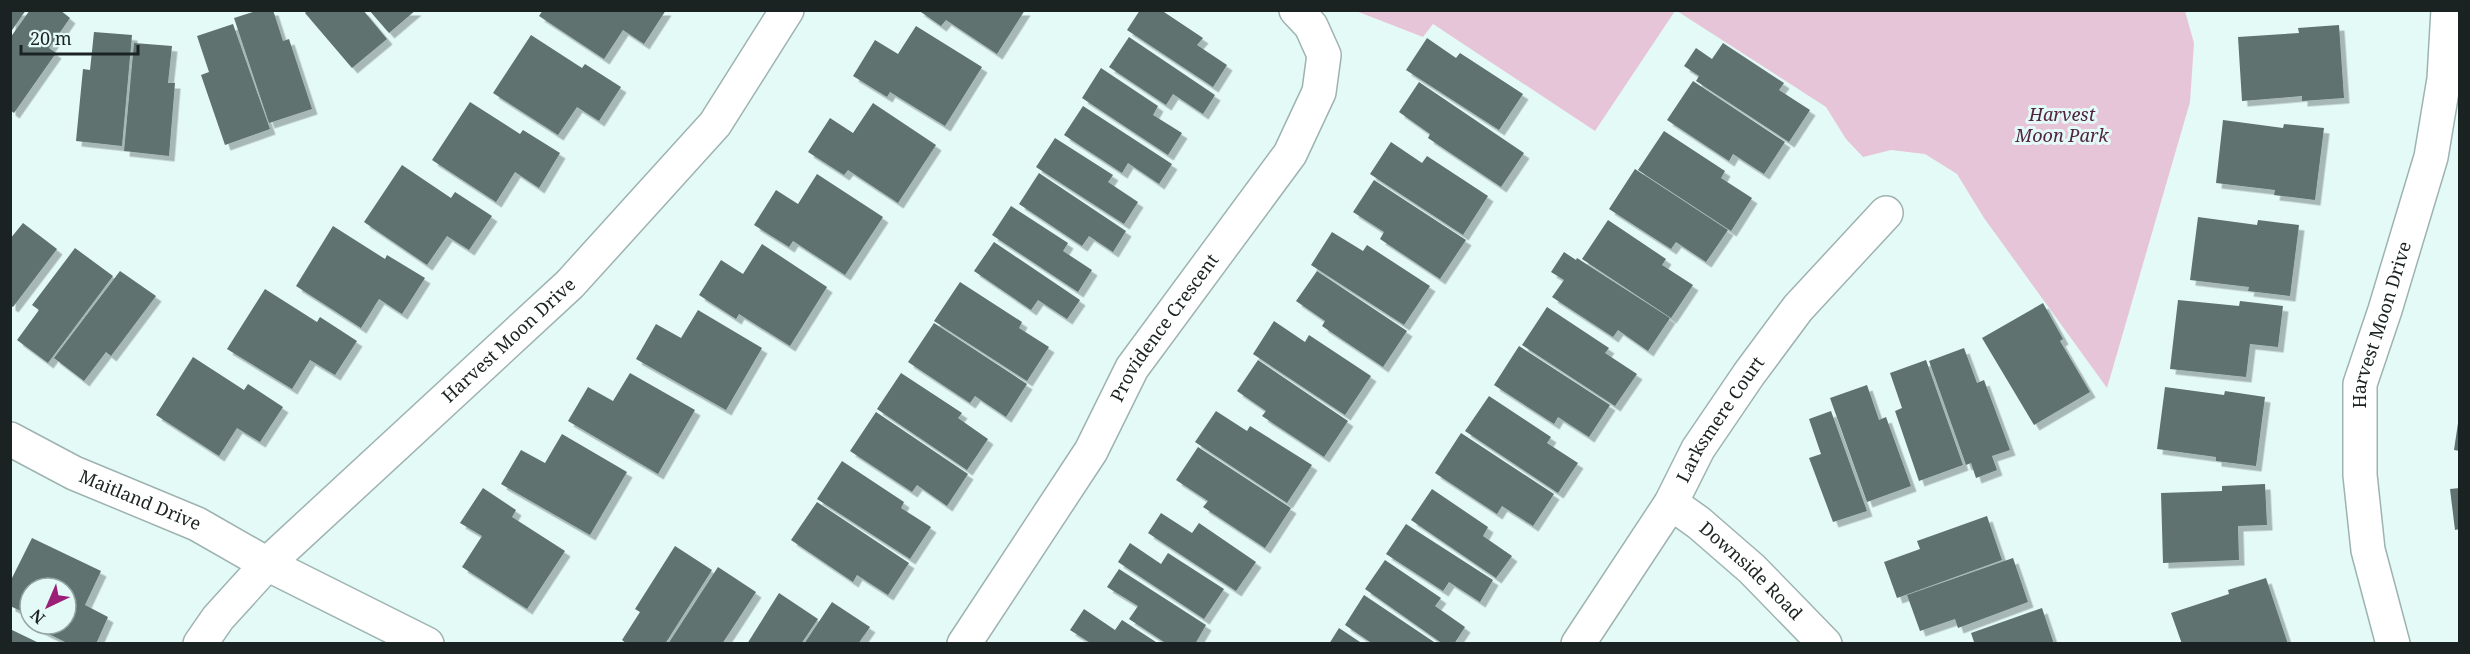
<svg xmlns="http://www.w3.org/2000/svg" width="2470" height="654" font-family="'Noto Serif',serif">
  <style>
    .green { fill: #e7c5d8 }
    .building { fill: #5e7270; filter: url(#shadow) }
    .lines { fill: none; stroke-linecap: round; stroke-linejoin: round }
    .street-casing { stroke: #9eb3b1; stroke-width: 36 }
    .secondary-casing { stroke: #9eb3b1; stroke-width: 36 }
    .street { stroke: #fff; stroke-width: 33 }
    .secondary { stroke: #fff; stroke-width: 33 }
    .labels { text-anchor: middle; stroke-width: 6; stroke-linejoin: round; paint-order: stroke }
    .park-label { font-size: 18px; font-style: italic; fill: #512441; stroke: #e4faf7 }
    .street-label { font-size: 18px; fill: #1b2322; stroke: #e4faf7 }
  </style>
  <defs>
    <filter id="shadow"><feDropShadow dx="5.5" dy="5.5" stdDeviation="0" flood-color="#0004"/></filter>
  </defs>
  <rect width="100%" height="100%" fill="#e4faf7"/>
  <g class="green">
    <polygon points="1356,11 1675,11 1595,131 1433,24 1423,37"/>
    <polygon points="1677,11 2185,11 2194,43 2190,102 2107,388 1984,218 1957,174 1925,154 1891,150 1863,157 1846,139 1826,107"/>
  </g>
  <g class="building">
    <polygon points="10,10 26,10 10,33"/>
    <polygon points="30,10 60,10 70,18 49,48 56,53 14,113 10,110 10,38"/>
    <polygon points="259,10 273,10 283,41 289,39 312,109 269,123 234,18"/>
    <polygon points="308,10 363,10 387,39 352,68 305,13"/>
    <polygon points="369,10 416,10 389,33"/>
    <polygon points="543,10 666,10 644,44 623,30 604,59 539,16"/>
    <polygon points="918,10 1025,10 997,54 946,20 941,26"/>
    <polygon points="1140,10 1161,10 1203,38 1197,45 1227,65 1213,87 1127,30"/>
    <polygon points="233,24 270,129 225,145 201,75 209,72 197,36"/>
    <polygon points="2339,25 2344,98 2302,101 2302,96 2242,101 2238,37 2299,33 2298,28"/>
    <polygon points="916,26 982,67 945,126 890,92 887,97 853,76 875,40 898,54"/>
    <polygon points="94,32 132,35 122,146 76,141 83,69 90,70"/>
    <polygon points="531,35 582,68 585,64 621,87 599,121 577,107 558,135 493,93"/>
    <polygon points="1129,37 1215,95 1203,114 1173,94 1166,105 1109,67"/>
    <polygon points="1427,38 1456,58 1460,53 1523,94 1499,130 1406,70"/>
    <polygon points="134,43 172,46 168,83 175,83 169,156 124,151"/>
    <polygon points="1723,43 1784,83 1779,90 1810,110 1789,142 1696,81 1699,76 1684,66 1696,48 1712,59"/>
    <polygon points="1101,68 1158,106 1153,115 1182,133 1168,155 1082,98"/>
    <polygon points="1693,81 1785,142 1764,174 1733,154 1729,161 1667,120"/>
    <polygon points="1419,82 1524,153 1501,187 1428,138 1430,134 1399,112"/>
    <polygon points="470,102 520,134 523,130 560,153 539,188 515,172 496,202 432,160"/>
    <polygon points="873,103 936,145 898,203 848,170 844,175 808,152 830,118 853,133"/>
    <polygon points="1083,106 1172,164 1159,184 1128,163 1122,173 1064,135"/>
    <polygon points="2223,120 2283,128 2284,124 2324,128 2315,200 2274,195 2275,190 2216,183"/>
    <polygon points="1664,131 1725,171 1721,178 1752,198 1731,231 1638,170"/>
    <polygon points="1055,138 1113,175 1108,182 1138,202 1124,224 1036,167"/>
    <polygon points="1391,142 1422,163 1427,156 1488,196 1463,235 1370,174"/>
    <polygon points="402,165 451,198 455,192 492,216 469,250 447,236 427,265 364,222"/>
    <polygon points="1635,169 1728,230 1706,262 1676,242 1671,249 1609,209"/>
    <polygon points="1039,173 1126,231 1113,252 1089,236 1082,246 1019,204"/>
    <polygon points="817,174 883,217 845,275 793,241 789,247 754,225 776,190 798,204"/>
    <polygon points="1374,180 1466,240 1440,279 1380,239 1384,232 1353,212"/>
    <polygon points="1011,206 1068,243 1063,251 1092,270 1078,292 992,235"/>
    <polygon points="2198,217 2257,225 2258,220 2299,225 2290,296 2248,291 2249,287 2190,280"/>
    <polygon points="1608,220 1666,259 1662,265 1693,285 1671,318 1582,259"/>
    <polygon points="23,223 57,249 13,307 10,305 10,239"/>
    <polygon points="333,226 385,259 387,255 425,278 402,314 379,299 361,328 296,286"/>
    <polygon points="1332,232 1363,251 1367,245 1430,286 1404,325 1311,265"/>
    <polygon points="994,242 1080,300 1067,319 1038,300 1031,310 974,271"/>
    <polygon points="762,244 827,287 790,346 739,314 736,319 699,295 721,260 743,274"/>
    <polygon points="75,248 113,276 48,363 17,340 39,310 32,305"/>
    <polygon points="1564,252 1576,260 1577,258 1670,318 1648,351 1618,330 1613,337 1552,297 1564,280 1551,272"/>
    <polygon points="120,271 156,296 111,356 106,352 84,381 54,358"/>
    <polygon points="1317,271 1407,331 1383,367 1322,326 1325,321 1296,301"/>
    <polygon points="960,282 1022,322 1019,328 1049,347 1027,381 934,321"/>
    <polygon points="265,289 317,322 320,317 357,341 335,375 310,360 292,389 227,349"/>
    <polygon points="2178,300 2239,306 2240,301 2283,306 2278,347 2250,344 2246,377 2170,369"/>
    <polygon points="2043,303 2063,339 2060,341 2090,392 2034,425 1982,338"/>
    <polygon points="1547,307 1609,348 1605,353 1637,374 1615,406 1522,345"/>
    <polygon points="698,310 762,348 726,410 636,359 656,324 681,338"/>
    <polygon points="1274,321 1305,342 1309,335 1371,376 1345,415 1253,354"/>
    <polygon points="934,323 1027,384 1006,417 975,396 970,403 908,362"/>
    <polygon points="1519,346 1610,405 1589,437 1558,417 1554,424 1494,385"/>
    <polygon points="1964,348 1977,383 1984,380 2010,450 1992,456 1997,470 1976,478 1971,463 1966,465 1929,361"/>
    <polygon points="193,357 244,390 248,384 283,407 260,442 237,428 219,456 156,415"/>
    <polygon points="1258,360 1348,421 1324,457 1262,416 1266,411 1237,391"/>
    <polygon points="1926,360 1963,465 1919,481 1895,411 1902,408 1890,373"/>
    <polygon points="630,373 695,410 658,474 568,421 588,387 613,401"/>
    <polygon points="901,373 962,413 958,418 988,439 967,470 877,409"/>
    <polygon points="1867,385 1879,420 1886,417 1911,486 1867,502 1830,398"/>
    <polygon points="2165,387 2224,395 2225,391 2265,397 2256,466 2216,461 2216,457 2157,449"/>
    <polygon points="1489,396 1551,437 1547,443 1578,463 1558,493 1465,431"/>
    <polygon points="1216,411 1247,431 1250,426 1312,465 1287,503 1195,442"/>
    <polygon points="1831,411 1867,511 1833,522 1809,458 1821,454 1809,419"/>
    <polygon points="876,412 968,474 947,506 917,485 912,492 850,451"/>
    <polygon points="2458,423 2460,423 2460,451 2454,450"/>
    <polygon points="1461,433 1554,494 1533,526 1502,506 1497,514 1435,473"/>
    <polygon points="562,434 627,472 590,535 501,484 521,450 545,463"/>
    <polygon points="1198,447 1291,508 1265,548 1203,507 1208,501 1176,480"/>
    <polygon points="842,461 904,502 901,508 931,527 910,559 817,499"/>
    <polygon points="2265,484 2267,525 2238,526 2239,560 2163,563 2161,493 2222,491 2222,486"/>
    <polygon points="483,488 516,510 512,517 565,551 527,609 462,567 482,536 460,523"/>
    <polygon points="2460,488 2460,529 2455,530 2450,489"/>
    <polygon points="1432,489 1488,527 1483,536 1512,556 1496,578 1411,520"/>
    <polygon points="817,502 909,563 888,595 857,575 853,582 791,540"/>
    <polygon points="1161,513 1192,533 1199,523 1256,562 1236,591 1148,533"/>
    <polygon points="1987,516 2002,560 1897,598 1884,562 1920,549 1917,541"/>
    <polygon points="1406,524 1493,580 1480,602 1449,582 1443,591 1386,554"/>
    <polygon points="32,538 101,571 85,605 108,617 96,644 69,644 35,627 37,624 66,624 66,588 30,588 30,615 10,606 10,582"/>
    <polygon points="1130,543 1161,564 1168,553 1224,589 1204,619 1118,562"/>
    <polygon points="675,546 712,570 665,644 627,644 622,640 640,612 635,609"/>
    <polygon points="2013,558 2028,602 1958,628 1955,619 1920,631 1907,595"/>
    <polygon points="1385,560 1441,598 1435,606 1465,627 1454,644 1443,644 1365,589"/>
    <polygon points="718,567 756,592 722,644 668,644"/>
    <polygon points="1119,569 1206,625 1195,644 1167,644 1129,619 1138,606 1107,587"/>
    <polygon points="2266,578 2288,644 2182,644 2171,613 2229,594 2228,590"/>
    <polygon points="779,593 818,619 801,644 747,644"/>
    <polygon points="1364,595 1437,644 1373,644 1345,625"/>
    <polygon points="832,602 870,627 858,644 804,644"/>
    <polygon points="2042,608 2054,644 1969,644 1974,642 1971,633"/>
    <polygon points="1084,609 1115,630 1122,620 1159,644 1092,644 1070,630"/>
    <polygon points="1339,628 1363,644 1329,644"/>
    <polygon points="10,629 41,644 10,644"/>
  </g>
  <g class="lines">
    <g class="street-casing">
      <g id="street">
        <path id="s1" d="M10 439 74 473 197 524 267 564 427 644"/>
        <path id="s2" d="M1671 503 1699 523 1752 569 1825 644"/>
        <path id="s3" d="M964 644 1091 451 1132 368 1290 154 1319 92 1324 55 1311 26 1296 10"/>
        <path id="s4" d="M1578 644 1671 503 1698 449 1749 374 1798 308 1886 213"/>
      </g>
    </g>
    <g class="secondary-casing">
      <g id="secondary">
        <path id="s5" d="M200 644 218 618 267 564 570 284 715 124 787 10"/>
        <path id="s6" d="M2393 644 2368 550 2360 475V384L2385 310 2431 157 2444 79 2448 10"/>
      </g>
    </g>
    <use href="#street" class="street"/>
    <use href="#secondary" class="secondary"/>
  </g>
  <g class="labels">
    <g class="park-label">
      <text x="2062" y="121">Harvest<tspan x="2062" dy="21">Moon Park</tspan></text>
    </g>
    <g class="street-label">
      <text dy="6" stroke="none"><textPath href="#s6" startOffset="326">Harvest Moon Drive</textPath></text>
      <text dy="6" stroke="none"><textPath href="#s3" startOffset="375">Providence Crescent</textPath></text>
      <text dy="6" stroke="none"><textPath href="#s5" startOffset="434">Harvest Moon Drive</textPath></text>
      <text dy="6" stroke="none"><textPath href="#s4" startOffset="266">Larksmere Court</textPath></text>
      <text dy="6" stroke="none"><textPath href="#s1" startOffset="144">Maitland Drive</textPath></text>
      <text dy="6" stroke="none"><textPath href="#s2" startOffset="105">Downside Road</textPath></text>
    </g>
  </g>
  <rect width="2470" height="654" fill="none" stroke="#1b2322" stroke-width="24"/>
  <g transform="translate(48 606) rotate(224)"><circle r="28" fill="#e4faf7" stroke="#94a4a2" stroke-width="1.5"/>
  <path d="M0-4.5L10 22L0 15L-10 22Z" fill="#9b1f76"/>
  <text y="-9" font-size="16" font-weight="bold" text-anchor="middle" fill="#1b2322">N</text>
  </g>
  <path d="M21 45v9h117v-9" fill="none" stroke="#1b2322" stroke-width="3"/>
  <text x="30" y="45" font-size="18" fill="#1b2322" stroke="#e4faf7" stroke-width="4.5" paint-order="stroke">20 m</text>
</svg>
